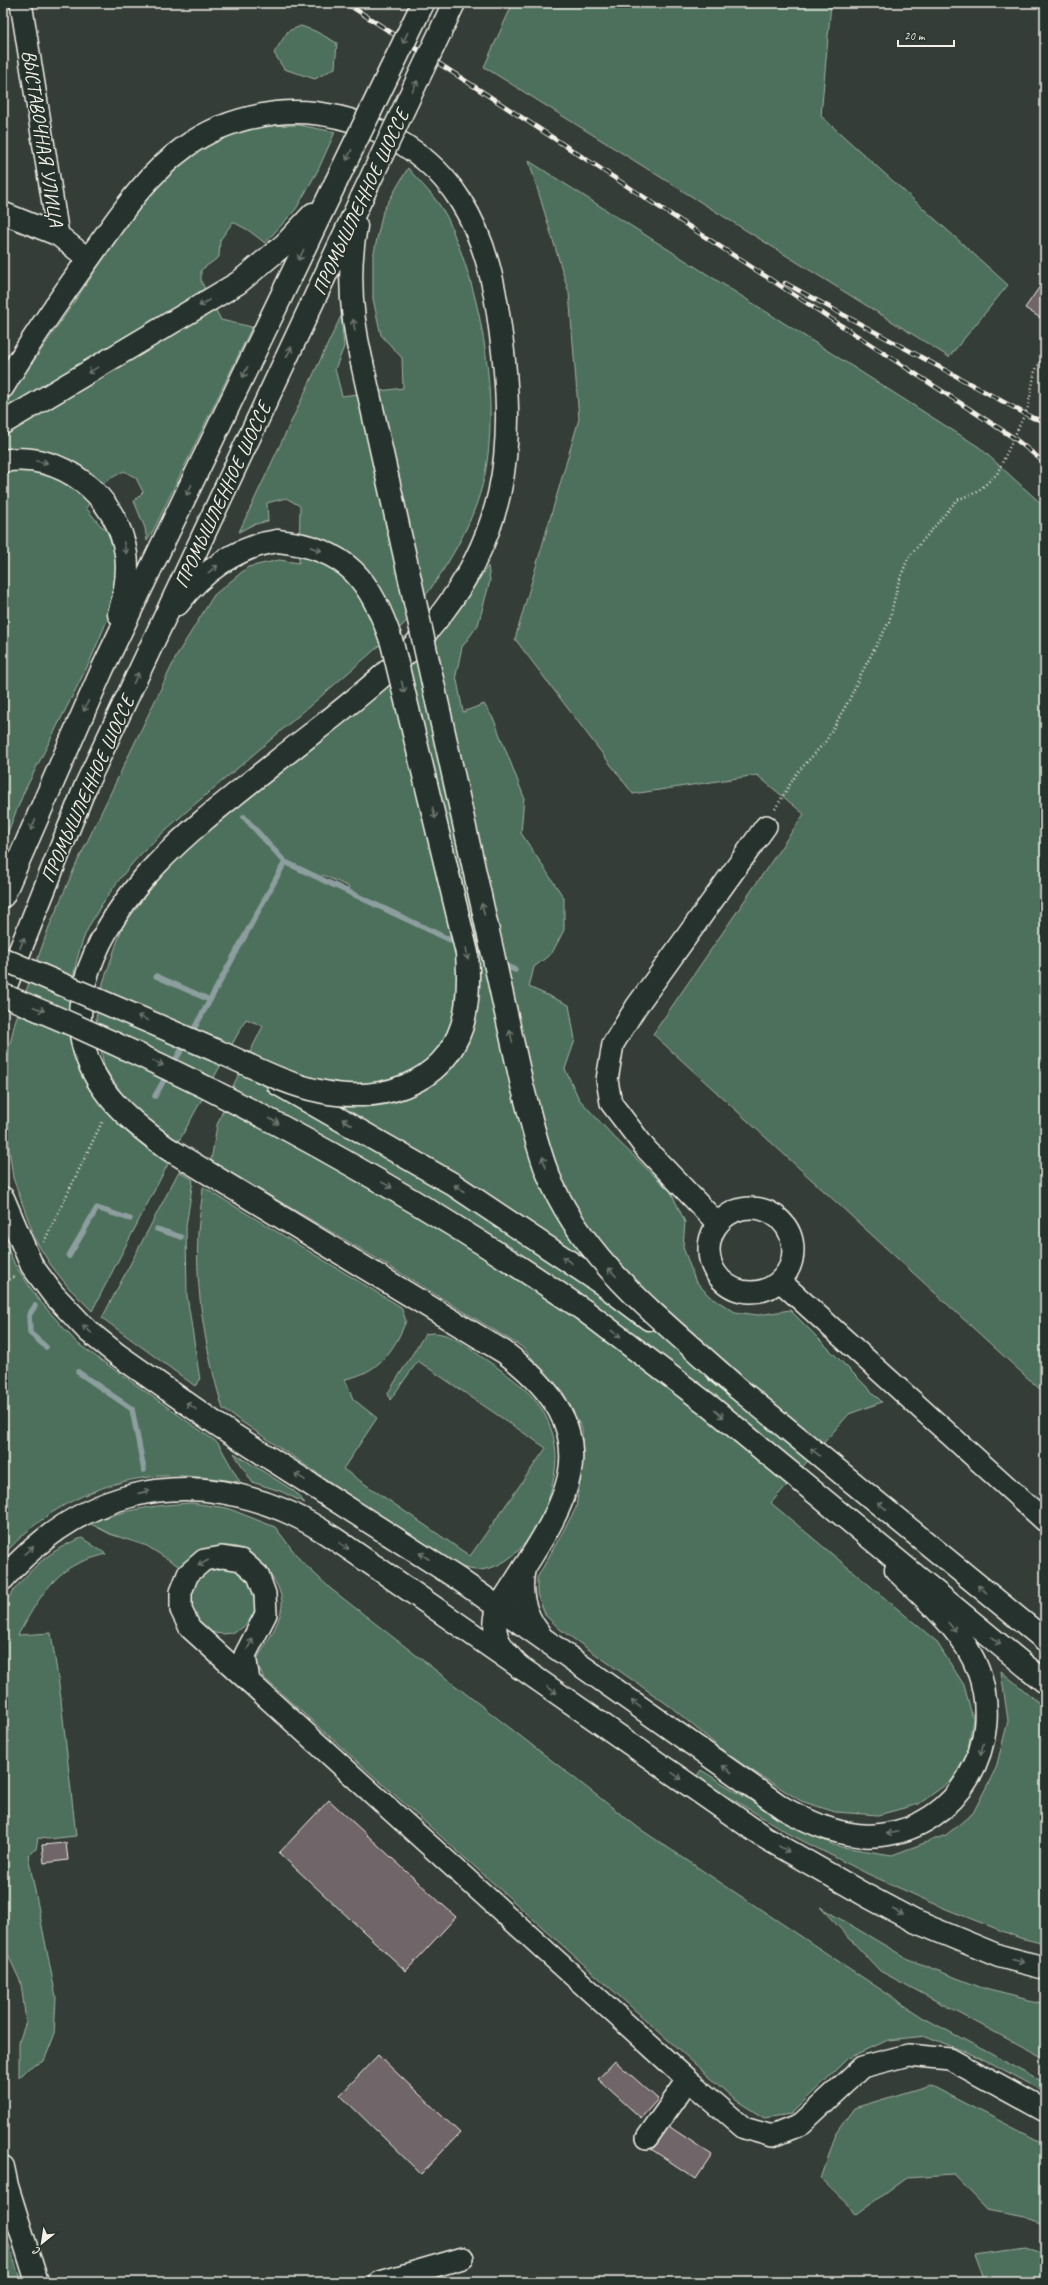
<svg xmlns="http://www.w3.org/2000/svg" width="1048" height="2285" font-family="Caveat,sans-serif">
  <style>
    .green { fill: #4e705b; stroke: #a1b0a2; fill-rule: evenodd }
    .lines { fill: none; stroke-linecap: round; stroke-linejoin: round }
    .stream { stroke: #8c9e9e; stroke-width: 5.5 }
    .building { fill: #706568; stroke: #f4f1e8 }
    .minor-casing { stroke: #f4f1e8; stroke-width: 24 }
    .major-casing { stroke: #f4f1e8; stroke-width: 25 }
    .highway-casing { stroke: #f4f1e8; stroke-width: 25 }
    .path { stroke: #f4f1e8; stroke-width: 2.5; stroke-dasharray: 1 3; stroke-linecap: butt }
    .minor { stroke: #26332d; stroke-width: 21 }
    .major { stroke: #26332d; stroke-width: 22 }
    .highway { stroke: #26332d; stroke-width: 22 }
    .rail-casing { stroke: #f4f1e8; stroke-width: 4.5 }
    .rail { stroke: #26332d; stroke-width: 3; stroke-dasharray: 9; stroke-linecap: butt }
    .major-bridge-casing { stroke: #f4f1e8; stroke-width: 25; stroke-linecap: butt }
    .highway-bridge-casing { stroke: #f4f1e8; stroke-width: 25; stroke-linecap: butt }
    .major-bridge { stroke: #26332d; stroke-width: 22 }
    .highway-bridge { stroke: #26332d; stroke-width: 22 }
    .oneway { stroke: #6e766e }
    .labels { text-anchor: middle; stroke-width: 3; stroke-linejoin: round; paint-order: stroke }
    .street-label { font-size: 20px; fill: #f4f1e8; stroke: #26332d }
  </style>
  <rect width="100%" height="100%" fill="#353d39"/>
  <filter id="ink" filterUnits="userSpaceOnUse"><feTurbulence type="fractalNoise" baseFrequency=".025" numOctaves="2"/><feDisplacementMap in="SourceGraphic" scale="8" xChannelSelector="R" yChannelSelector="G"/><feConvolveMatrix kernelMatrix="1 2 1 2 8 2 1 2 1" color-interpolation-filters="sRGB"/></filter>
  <g filter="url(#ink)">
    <g class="green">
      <polygon points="513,3 831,3 821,116 1008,285 949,357 484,67"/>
      <polygon points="301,26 315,31 337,43 335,68 315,79 284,69 274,53 288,31"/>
      <polygon points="299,125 335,132 318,170 296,209 265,243 248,230 233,222 220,240 219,257 201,270 201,281 221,320 252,327 153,531 147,541 145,528 134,501 143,492 136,478 124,471 106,481 86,508 101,526 114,534 119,592 90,661 24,792 3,844 3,406 139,207 177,163 219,137 260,126"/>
      <polygon points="529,161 979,447 1045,507 1045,1394 653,1034 804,814 757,775 633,794 515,639 579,419 569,293"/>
      <path d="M408 168C419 182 435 196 444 212 449 219 452 229 455 237 483 303 499 403 485 474 473 530 439 580 404 624 352 670 299 715 246 761 212 790 177 818 146 849 125 869 93 913 83 940 65 990 63 1055 96 1099 115 1125 142 1145 168 1164L92 1311 69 1288 50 1264 36 1241 13 1178 4 1110 9 1048 15 1022 49 927 74 869 178 653 214 595 248 567 279 560 299 563 300 506 286 498 267 503 268 521 252 525 239 532 341 316 344 347 335 369 342 396 403 388 402 358 381 335 373 299V257L383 211Z"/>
      <path d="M488 566 490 581 478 625 462 647 456 675 463 712 484 704 494 720 524 797 521 833 564 898V930L552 953 534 967 529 987 569 1005 575 1040 565 1069 579 1099 614 1137 671 1192 685 1222 683 1247 695 1280 709 1296 735 1312 758 1315 790 1310 882 1402 849 1414 771 1503 936 1641 964 1685 973 1719 967 1754 952 1780 919 1804 878 1815 835 1812 801 1801 732 1758 671 1707 561 1630 546 1616 537 1594V1578L576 1508 583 1459 582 1429 563 1392 522 1347 374 1257 211 1161 217 1125 233 1086 263 1026 246 1019 179 1141 164 1132 140 1114 121 1092 104 1067 96 1018 103 983 122 928 148 892 178 858 214 823 373 696 455 615ZM323 875 349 887 346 893 320 881Z"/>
      <polygon points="179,1171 193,1180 186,1227 187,1296 200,1380 195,1386 102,1318"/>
      <path d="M203 1187 401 1307 406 1321C394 1351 378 1373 345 1379L353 1399 377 1418 343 1469 470 1556 546 1448 418 1361 390 1400 388 1393 425 1334C447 1329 465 1345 482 1357 505 1373 534 1391 546 1417 552 1429 556 1443 556 1458 555 1500 528 1564 481 1570 469 1571 457 1565 446 1561L223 1409C206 1353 195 1292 198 1232 199 1217 202 1202 203 1187Z"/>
      <path d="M3 1237 15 1265 38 1299 77 1343 218 1443 240 1482C207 1477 174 1473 142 1478 89 1486 37 1515 3 1556Z"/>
      <polygon points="234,1453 294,1491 305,1503 280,1491 252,1482"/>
      <path d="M191 1503 227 1508 275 1527 301 1561 331 1589 640 1829 922 2017 1045 2083V2093L978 2057 926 2036 888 2040 847 2059 791 2114 764 2118 734 2099 263 1677 256 1661C265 1645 280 1624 282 1606 283 1593 274 1578 266 1570 262 1565 259 1560 254 1556 231 1536 198 1549 180 1567L147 1546 110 1534 89 1523C123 1510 155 1505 191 1503Z"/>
      <path d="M82 1538 106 1554C97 1557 87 1559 79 1563 50 1575 33 1609 18 1635L51 1633 60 1691 76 1836 49 1839 38 1838 36 1849 28 1855 56 1997 54 2036 44 2061 30 2067 19 2078V2042L26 2022 21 1983 3 1944V1605C24 1575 47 1550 82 1538Z"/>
      <circle cx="223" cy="1601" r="33"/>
      <polygon points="1001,1671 1045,1708 1045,1944 1020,1938 946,1909 868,1874 793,1836 696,1777 701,1770 782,1820 836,1846 892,1855 946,1835 973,1813 996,1768 1008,1721"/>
      <polygon points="820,1907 908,1959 985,1989 1045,2004 1045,2059 880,1971"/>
      <polygon points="930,2085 1045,2144 1045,2224 1025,2216 987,2209 954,2175 906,2178 857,2214 821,2179 836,2133 854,2108"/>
      <polygon points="3,2226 21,2282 7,2282 3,2270"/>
      <polygon points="1026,2248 1045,2256 1045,2282 984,2282 974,2255"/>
    </g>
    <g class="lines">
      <g class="stream">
        <polyline points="244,817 285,862 459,944"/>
        <polyline points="502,964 515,970"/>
        <polyline points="156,976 210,1000 285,862"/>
        <polyline points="191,1034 210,1000"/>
        <polyline points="172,1066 186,1042"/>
        <polyline points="155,1096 168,1073"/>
        <polyline points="157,1229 181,1237"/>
        <polyline points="69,1256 97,1208 130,1219"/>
        <polyline points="35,1306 29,1315 30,1333 46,1347"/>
        <polyline points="78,1372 132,1409 144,1470"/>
      </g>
    </g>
    <g class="building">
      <polygon points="1045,279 1045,321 1025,308"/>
      <polygon points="329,1800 456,1917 406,1971 279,1853"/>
      <polygon points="66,1843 68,1860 44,1863 42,1845"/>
      <polygon points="378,2055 460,2133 421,2174 340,2095"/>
      <polygon points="615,2061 658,2099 641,2118 598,2079"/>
      <polygon points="667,2125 712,2155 696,2179 651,2149"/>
    </g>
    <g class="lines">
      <g class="minor-casing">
        <g id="minor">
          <polyline points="21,3 58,235 88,259"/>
          <polyline points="3,213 58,235"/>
          <circle cx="751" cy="1250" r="42"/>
          <polyline points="717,1223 646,1149 611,1103 607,1080 613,1044 636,1007 766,826"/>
          <polyline points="780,1281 1045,1521"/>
          <polyline points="249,1681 245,1655 266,1614 265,1594 258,1575 241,1560 222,1557 204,1560 188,1574 181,1592 181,1610 190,1628 688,2080 744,2128 772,2136 800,2125 862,2067 908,2055 950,2059 1045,2111"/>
          <polyline points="647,2138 688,2080"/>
          <polyline points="380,2282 463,2258"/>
        </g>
      </g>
      <g class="major-casing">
        <g id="major">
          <path d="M356 226C347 272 351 317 362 363"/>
          <path d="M3 387C30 341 61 297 92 254 120 215 146 175 185 147 211 128 244 117 276 113 345 106 423 141 460 200 491 248 498 305 504 361 514 457 502 534 442 613 400 669 332 717 277 761 204 820 122 877 89 969 74 1012 77 1049 102 1087 119 1112 143 1130 167 1148L504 1352C623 1441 560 1510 499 1607 488 1636 502 1648 520 1668"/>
          <polyline points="3,423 238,283 285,244 313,214"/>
          <path d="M3 461C61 450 118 497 126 554 129 574 125 594 119 614"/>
          <path d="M178 604C202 572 238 546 278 541"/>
          <polyline points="3,896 102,670 336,182"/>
          <polyline points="3,993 86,785 362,197"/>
          <path d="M3 1198 32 1266 53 1294 88 1331 118 1355 218 1425 457 1578 783 1808C812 1824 845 1839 880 1835 959 1827 1005 1743 978 1670 963 1630 926 1600 896 1570"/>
          <path d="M524 1568C519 1591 524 1614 539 1633"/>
          <path d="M3 1579C78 1493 177 1466 283 1510 317 1524 346 1547 376 1567L764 1837 867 1896 914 1921 999 1956 1045 1968"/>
          <polyline points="3,2167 7,2186 37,2282"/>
        </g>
      </g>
      <g class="highway-casing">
        <g id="highway">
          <polyline points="278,1084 451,1183 601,1283 649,1319"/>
          <polyline points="585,1311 711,1407 1045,1682"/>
          <polyline points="719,1373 1045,1640"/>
        </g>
      </g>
      <g class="path">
        <polyline points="775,809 797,773 826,741 849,700 861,674 889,622 898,584 908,558 957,500 977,492 997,474 1028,407 1035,371 1045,353"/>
        <polyline points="44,1242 103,1120"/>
        <polyline points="3,1284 15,1276"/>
      </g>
      <use href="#minor" class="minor"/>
      <use href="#major" class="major"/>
      <use href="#highway" class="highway"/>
      <g class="rail-casing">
        <g id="rail">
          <polyline points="346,3 1014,438 1045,463"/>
          <polyline points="785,283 1033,418 1045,421"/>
        </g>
      </g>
      <use href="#rail" class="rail"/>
      <g class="major-bridge-casing">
        <g id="major-bridge">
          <polyline points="336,182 423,3"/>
          <polyline points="362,197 454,3"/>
          <path d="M362 363 522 1085C530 1114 536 1144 547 1172 582 1261 665 1322 733 1384"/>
          <path d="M217 1051C250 1065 284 1084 319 1091 376 1104 442 1087 462 1026 469 1002 469 978 467 953L392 643C371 580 347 548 278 541"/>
        </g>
      </g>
      <g class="highway-bridge-casing">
        <g id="highway-bridge">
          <polyline points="3,959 217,1051"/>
          <path d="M3 995C208 1079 402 1186 585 1311"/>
        </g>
      </g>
      <use href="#major-bridge" class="major-bridge"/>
      <use href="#highway-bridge" class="highway-bridge"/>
    </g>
    <defs><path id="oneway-shaft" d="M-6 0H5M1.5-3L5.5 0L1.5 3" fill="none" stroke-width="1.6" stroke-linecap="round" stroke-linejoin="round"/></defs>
    <g class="oneway">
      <use href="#oneway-shaft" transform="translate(405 38) rotate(116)"/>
      <use href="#oneway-shaft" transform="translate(415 86) rotate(-65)"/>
      <use href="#oneway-shaft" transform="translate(349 155) rotate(116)"/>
      <use href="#oneway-shaft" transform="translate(301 255) rotate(116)"/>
      <use href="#oneway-shaft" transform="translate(204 303) rotate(149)"/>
      <use href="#oneway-shaft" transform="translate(354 325) rotate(-99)"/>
      <use href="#oneway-shaft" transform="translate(289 352) rotate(-65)"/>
      <use href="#oneway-shaft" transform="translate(93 370) rotate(149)"/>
      <use href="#oneway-shaft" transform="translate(245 372) rotate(116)"/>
      <use href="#oneway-shaft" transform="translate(42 462) rotate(10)"/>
      <use href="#oneway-shaft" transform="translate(189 490) rotate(116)"/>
      <use href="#oneway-shaft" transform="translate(125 548) rotate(77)"/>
      <use href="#oneway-shaft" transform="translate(316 549) rotate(19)"/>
      <use href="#oneway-shaft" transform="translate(213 569) rotate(-38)"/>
      <use href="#oneway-shaft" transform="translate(136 678) rotate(-65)"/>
      <use href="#oneway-shaft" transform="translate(403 687) rotate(76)"/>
      <use href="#oneway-shaft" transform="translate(86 706) rotate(114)"/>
      <use href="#oneway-shaft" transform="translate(434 813) rotate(76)"/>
      <use href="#oneway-shaft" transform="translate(33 825) rotate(114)"/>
      <use href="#oneway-shaft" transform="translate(483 909) rotate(-103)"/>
      <use href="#oneway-shaft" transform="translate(22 943) rotate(-69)"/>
      <use href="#oneway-shaft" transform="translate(467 954) rotate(82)"/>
      <use href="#oneway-shaft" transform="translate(39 1009) rotate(22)"/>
      <use href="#oneway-shaft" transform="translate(143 1018) rotate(-156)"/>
      <use href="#oneway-shaft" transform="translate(511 1036) rotate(-103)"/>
      <use href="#oneway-shaft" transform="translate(158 1063) rotate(25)"/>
      <use href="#oneway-shaft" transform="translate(274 1121) rotate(29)"/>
      <use href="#oneway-shaft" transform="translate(347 1122) rotate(-150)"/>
      <use href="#oneway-shaft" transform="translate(544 1162) rotate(-108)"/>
      <use href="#oneway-shaft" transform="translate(387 1185) rotate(29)"/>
      <use href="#oneway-shaft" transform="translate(459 1188) rotate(-147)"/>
      <use href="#oneway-shaft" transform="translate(567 1260) rotate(-146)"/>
      <use href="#oneway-shaft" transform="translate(612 1272) rotate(-134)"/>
      <use href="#oneway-shaft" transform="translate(87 1329) rotate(-138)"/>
      <use href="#oneway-shaft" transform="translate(616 1334) rotate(36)"/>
      <use href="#oneway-shaft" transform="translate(191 1406) rotate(-145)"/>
      <use href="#oneway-shaft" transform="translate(719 1414) rotate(39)"/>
      <use href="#oneway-shaft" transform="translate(815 1452) rotate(-140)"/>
      <use href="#oneway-shaft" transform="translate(300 1477) rotate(-148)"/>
      <use href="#oneway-shaft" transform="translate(144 1492) rotate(-13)"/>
      <use href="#oneway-shaft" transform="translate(882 1506) rotate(-141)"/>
      <use href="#oneway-shaft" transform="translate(344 1546) rotate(34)"/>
      <use href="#oneway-shaft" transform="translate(29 1550) rotate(-40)"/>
      <use href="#oneway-shaft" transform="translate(424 1556) rotate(-147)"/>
      <use href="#oneway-shaft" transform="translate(203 1563) rotate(152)"/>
      <use href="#oneway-shaft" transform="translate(982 1589) rotate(-141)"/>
      <use href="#oneway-shaft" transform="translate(952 1627) rotate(50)"/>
      <use href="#oneway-shaft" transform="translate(996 1641) rotate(39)"/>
      <use href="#oneway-shaft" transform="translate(250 1644) rotate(-62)"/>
      <use href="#oneway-shaft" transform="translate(552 1690) rotate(35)"/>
      <use href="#oneway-shaft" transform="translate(636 1704) rotate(-144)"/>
      <use href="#oneway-shaft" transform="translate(982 1749) rotate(104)"/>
      <use href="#oneway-shaft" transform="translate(727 1769) rotate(-144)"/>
      <use href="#oneway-shaft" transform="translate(677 1776) rotate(35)"/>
      <use href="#oneway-shaft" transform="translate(892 1833) rotate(168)"/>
      <use href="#oneway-shaft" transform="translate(784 1849) rotate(29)"/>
      <use href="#oneway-shaft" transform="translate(898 1912) rotate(27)"/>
      <use href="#oneway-shaft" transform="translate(1018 1961) rotate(15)"/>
    </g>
  </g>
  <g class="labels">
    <g class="street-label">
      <text transform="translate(43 138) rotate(81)" y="7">ВЫСТАВОЧНАЯ УЛИЦА</text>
      <text transform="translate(360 202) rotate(-65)" y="7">ПРОМЫШЛЕННОЕ ШОССЕ</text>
      <text transform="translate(222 495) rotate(-65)" y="7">ПРОМЫШЛЕННОЕ ШОССЕ</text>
      <text transform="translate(87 789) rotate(-66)" y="7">ПРОМЫШЛЕННОЕ ШОССЕ</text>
    </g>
  </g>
  <rect width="1048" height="2285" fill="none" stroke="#26332d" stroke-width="16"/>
  <rect x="8" y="8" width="1032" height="2269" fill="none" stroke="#f4f1e8" stroke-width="1.5" filter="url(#ink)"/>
  <g transform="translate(42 2243) rotate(210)" stroke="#26332d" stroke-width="3" paint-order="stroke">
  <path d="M0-3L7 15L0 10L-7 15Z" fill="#f4f1e8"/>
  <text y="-6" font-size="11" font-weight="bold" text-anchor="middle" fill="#f4f1e8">С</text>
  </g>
  <path d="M898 40v6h56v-6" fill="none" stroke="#f4f1e8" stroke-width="2"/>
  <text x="904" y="40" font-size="12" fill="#f4f1e8" stroke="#26332d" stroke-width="3" paint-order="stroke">20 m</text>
</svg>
